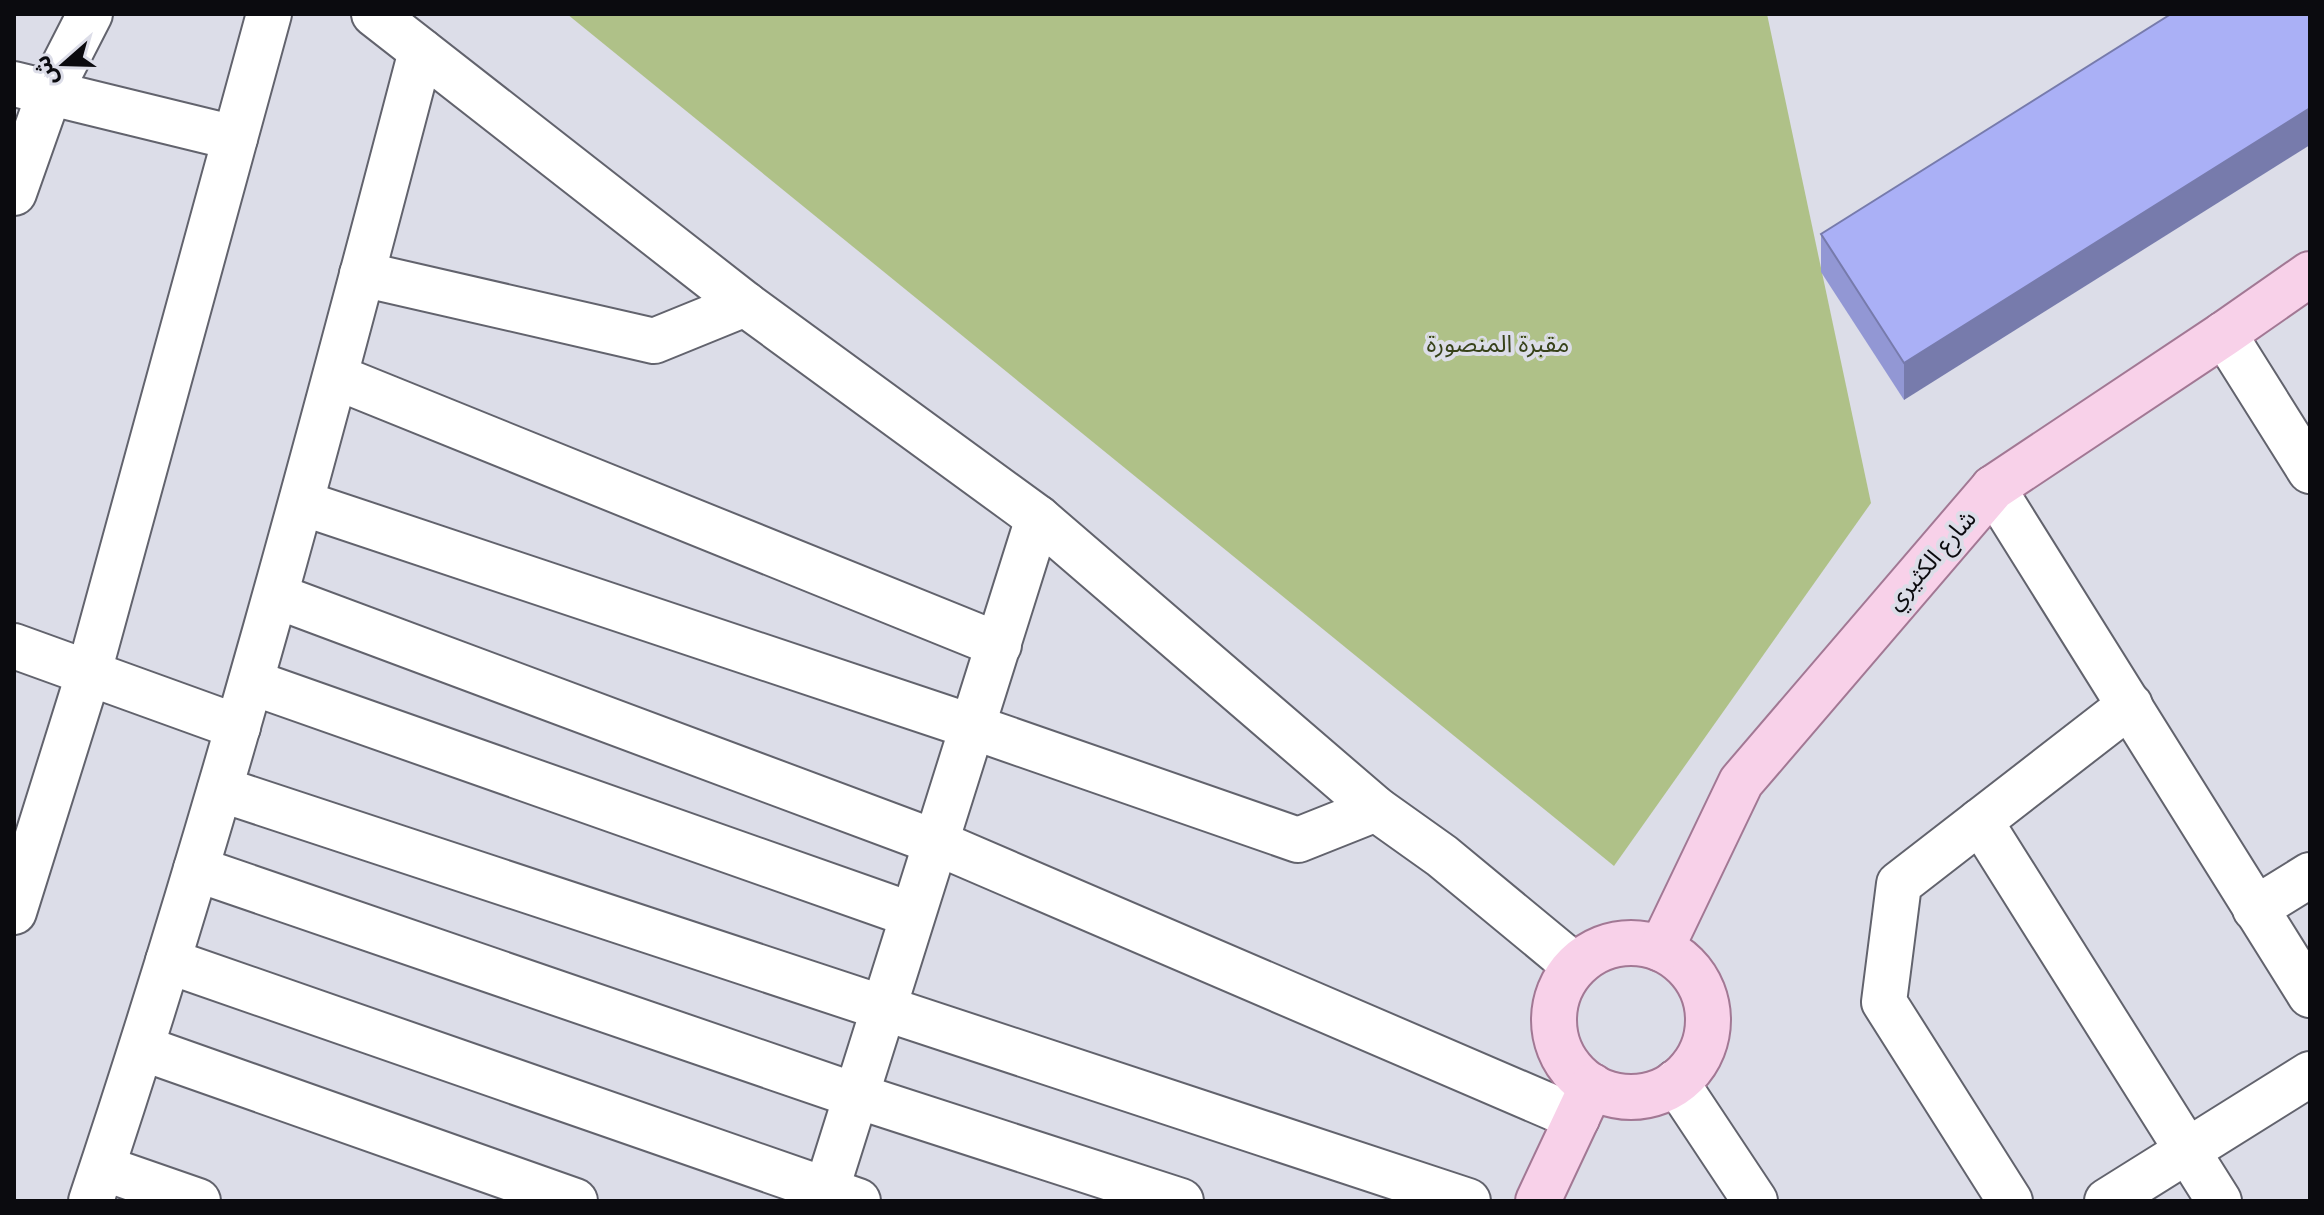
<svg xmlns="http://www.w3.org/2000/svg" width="2324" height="1215" font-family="Raleway,'Noto Sans Arabic',sans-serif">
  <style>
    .green { fill: #afc188 }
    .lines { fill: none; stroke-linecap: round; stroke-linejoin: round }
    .minor-casing { stroke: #62636d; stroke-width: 48 }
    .major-casing { stroke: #a27894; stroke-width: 48 }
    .minor { stroke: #fff; stroke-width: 44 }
    .major { stroke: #f8d1e9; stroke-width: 44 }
    .wall { fill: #9297d4 }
    .shaded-wall { fill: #777bac }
    .building { fill: #aab0f6; stroke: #777bac; stroke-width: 2 }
    .labels { text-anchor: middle; stroke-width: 8; stroke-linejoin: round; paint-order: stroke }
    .park-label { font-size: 24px; fill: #364119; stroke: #dcdde8 }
    .street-label { font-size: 24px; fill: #0b0b0f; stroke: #dcdde8 }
  </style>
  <rect width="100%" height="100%" fill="#dcdde8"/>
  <polygon class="green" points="567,14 1767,14 1871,503 1614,866"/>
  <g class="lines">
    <g class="minor-casing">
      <g id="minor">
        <polyline points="374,14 745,304 1038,518 1376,809 1442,856 1575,966"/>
        <polyline points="14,84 235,138"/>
        <polyline points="14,193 49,94 90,14"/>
        <polyline points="362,274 654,341 745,304"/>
        <polyline points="2224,334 2310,471"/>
        <polyline points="336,377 999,645"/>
        <polyline points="1993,488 2310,995"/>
        <polyline points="302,503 973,727 1298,840 1376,809"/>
        <polyline points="276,596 935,842 1577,1118"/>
        <polyline points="14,646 238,727"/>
        <polyline points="251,682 912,915"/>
        <polyline points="220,789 1468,1201"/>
        <polyline points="1980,821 2219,1201"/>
        <polyline points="196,869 857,1096 1181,1201"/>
        <polyline points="2255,909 2310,875"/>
        <polyline points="14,912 89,672 269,14"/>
        <polyline points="168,961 858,1201"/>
        <polyline points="142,1048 575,1201"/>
        <polyline points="1676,1082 1755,1201"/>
        <polyline points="103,1168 198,1201"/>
        <path d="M91 1201C218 822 320 437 421 51"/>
        <polyline points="823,1201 1038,518"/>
        <polyline points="2010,1201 1884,1002 1899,884 2130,705"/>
        <polyline points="2107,1201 2310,1074"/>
      </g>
    </g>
    <g class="major-casing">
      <g id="major">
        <circle cx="1631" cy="1020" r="77"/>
        <polyline points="1661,949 1741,782 1993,488 2224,334 2310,274"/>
        <polyline points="1538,1201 1592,1086"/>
      </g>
    </g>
    <use href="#minor" class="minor"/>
    <use href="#major" class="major"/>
  </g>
  <polygon class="wall" points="2171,14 1904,400 1821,272 1821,234"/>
  <polygon class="shaded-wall" points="2310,108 2310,145 1904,400 1904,363"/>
  <polygon class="building" points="2171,14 2310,14 2310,108 1904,363 1821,234"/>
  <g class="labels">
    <g class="park-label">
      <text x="1498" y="352">مقبرة المنصورة</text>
    </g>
    <g class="street-label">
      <text transform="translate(1931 560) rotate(-49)" y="8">شارع الكثيري</text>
    </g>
  </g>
  <rect width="2324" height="1215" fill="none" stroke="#0b0b0f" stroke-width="32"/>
  <g transform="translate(64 64) rotate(250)" stroke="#dcdde8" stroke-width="6" paint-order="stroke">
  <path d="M0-6L14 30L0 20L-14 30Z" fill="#0b0b0f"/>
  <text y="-12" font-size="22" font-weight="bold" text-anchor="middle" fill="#0b0b0f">ش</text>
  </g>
</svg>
